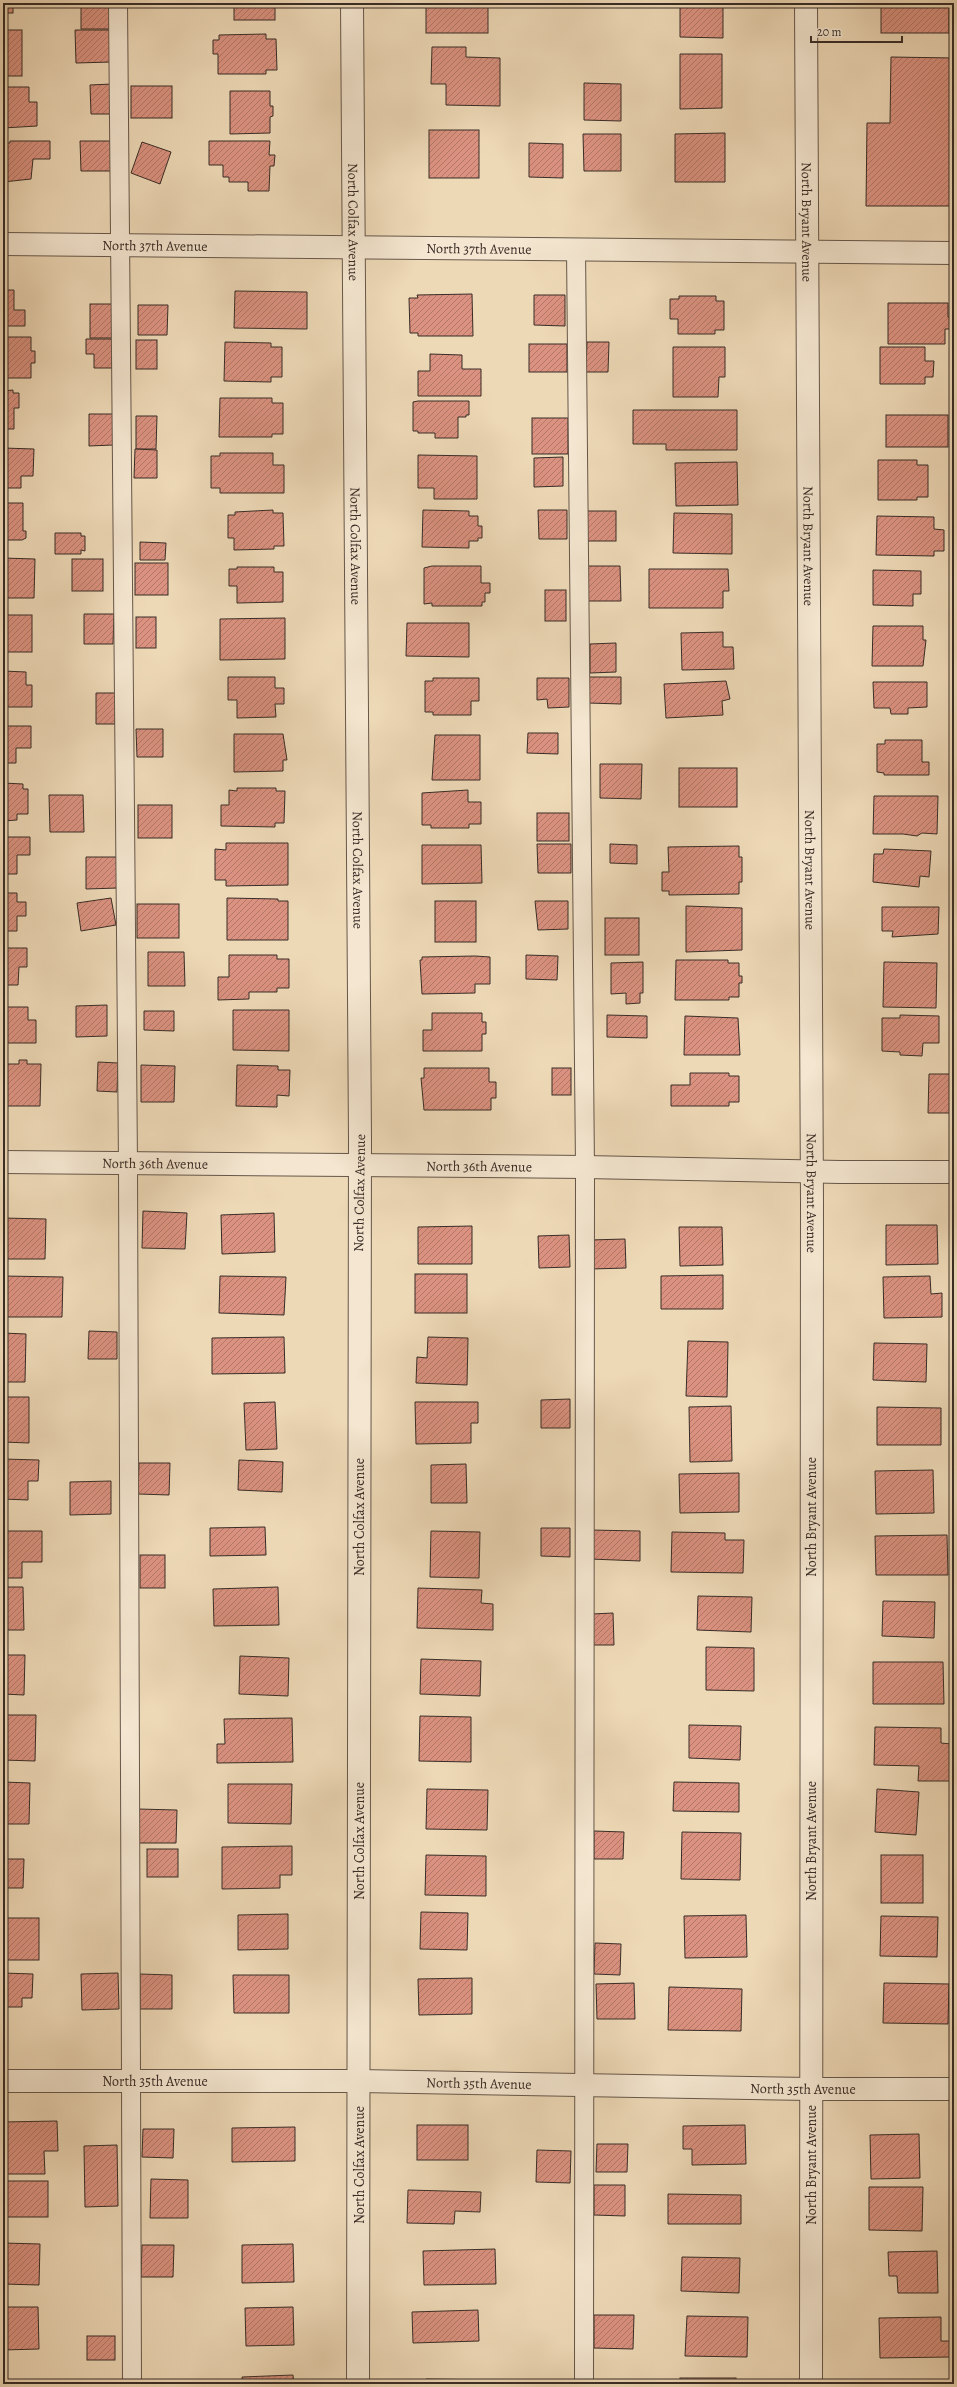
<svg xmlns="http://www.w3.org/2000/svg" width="957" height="2387" font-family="Alegreya,serif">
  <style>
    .building { fill: url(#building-hatch); stroke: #382c26 }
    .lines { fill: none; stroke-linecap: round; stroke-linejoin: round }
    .service-casing { stroke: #66574a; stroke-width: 20 }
    .minor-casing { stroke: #66574a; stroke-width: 24 }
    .service { stroke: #f4e6d0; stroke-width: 18 }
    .minor { stroke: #f4e6d0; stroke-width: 22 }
    .labels { text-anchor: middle; stroke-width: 3.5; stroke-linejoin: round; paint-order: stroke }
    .street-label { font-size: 14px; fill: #382c26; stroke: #f4e6d0 }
  </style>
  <defs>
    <pattern id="building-hatch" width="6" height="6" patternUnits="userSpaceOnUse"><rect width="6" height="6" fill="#db9280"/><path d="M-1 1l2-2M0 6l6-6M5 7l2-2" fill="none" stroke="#b37769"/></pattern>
  </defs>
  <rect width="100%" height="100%" fill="#eed9b7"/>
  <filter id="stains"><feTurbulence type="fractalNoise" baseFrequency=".005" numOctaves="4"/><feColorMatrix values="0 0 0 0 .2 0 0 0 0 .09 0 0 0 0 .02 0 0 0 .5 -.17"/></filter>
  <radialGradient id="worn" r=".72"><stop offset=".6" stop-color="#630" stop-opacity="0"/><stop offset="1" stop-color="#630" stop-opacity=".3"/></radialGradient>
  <g class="building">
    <rect x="3" y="3" width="10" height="10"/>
    <rect x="81" y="3" width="29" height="26"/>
    <rect x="234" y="3" width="41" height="17"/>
    <rect x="426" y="3" width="62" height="30"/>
    <polygon points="582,3 617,3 617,7 582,6"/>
    <polygon points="680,3 723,3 723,38 680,37"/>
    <rect x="881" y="3" width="68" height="30"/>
    <rect x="3" y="30" width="19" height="46"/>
    <polygon points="75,30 110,30 111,62 76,63"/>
    <polygon points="266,34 266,39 276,39 277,70 266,70 266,74 218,74 218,54 213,54 213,40 219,40 219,35"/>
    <polygon points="432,47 466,47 466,57 500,58 500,106 446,105 446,84 431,84"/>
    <polygon points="680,54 722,54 722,108 680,109"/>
    <polygon points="891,57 954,58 954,206 866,206 867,123 890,123"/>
    <polygon points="584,83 621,84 621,121 584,120"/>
    <polygon points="112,84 112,114 91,114 90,85"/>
    <rect x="131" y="86" width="41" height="32"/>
    <polygon points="3,87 29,87 29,102 37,102 37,126 3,128"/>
    <polygon points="230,91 270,91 270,106 273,106 273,116 270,117 270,133 230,134"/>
    <rect x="429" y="130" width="50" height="48"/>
    <polygon points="725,133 725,182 675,182 675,134"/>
    <polygon points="583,134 621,134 621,171 584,171"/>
    <polygon points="10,141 50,141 50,159 33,159 31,179 3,182 3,143 10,143"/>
    <polygon points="80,141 112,141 113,171 81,171"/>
    <polygon points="209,141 270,141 269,155 275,155 274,166 270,166 269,191 248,191 248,182 229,182 229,177 223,177 223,165 209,165"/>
    <polygon points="142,142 171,152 160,184 131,173"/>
    <polygon points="529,143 563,144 563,178 529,177"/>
    <polygon points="3,290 14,290 14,310 25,310 25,326 3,326"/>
    <polygon points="235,291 307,292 307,329 234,328"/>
    <polygon points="472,294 473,336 418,336 418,333 410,333 409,298 418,298 417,295"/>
    <polygon points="534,295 565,295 565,326 534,325"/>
    <polygon points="679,296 716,296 716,301 724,301 724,330 715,330 715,334 678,334 678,319 670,319 670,299 679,299"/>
    <polygon points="888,303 948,303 948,317 953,317 953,329 945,329 945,344 888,344"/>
    <rect x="90" y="304" width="22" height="34"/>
    <polygon points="138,305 168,305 167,335 138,335"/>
    <polygon points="3,337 31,337 31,351 35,351 35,363 31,363 31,378 3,378"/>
    <polygon points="86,339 112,339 112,368 94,368 94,354 86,354"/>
    <rect x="136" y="340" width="21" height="29"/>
    <polygon points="225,342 271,343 271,347 282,347 282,377 271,377 271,382 224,381"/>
    <polygon points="587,342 609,342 608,372 586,372"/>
    <rect x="529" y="344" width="38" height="28"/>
    <polygon points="673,347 725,347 725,377 719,377 718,397 673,397"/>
    <polygon points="880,347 925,347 925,361 934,361 933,377 925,377 925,384 880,384"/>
    <rect x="951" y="347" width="3" height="13"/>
    <polygon points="430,354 462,355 462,369 481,369 481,396 418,396 418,371 430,371"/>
    <polygon points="13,390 13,393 19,393 19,408 14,408 14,429 3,429 3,391"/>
    <polygon points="220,398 272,398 272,403 283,403 283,434 272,434 272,437 219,437"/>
    <polygon points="418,401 469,401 469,415 466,415 466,417 458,417 458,438 435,438 435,433 418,433 418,431 413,431 413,402"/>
    <polygon points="633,410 737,410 737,450 666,450 666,444 633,444"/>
    <polygon points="89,414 113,414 113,445 89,446"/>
    <rect x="886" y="415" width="62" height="32"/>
    <polygon points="136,416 157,416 156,449 136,449"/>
    <rect x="532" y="418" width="36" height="36"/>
    <polygon points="3,448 34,449 33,476 21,476 21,488 3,488"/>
    <polygon points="135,449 157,450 157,478 134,478"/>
    <polygon points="220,453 273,453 273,465 284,465 284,493 220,493 220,488 211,488 211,456 220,456"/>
    <polygon points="418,455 477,456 477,499 434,499 434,488 418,488"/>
    <polygon points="563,457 563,486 534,487 534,458"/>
    <polygon points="878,460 917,460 917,465 928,465 928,497 917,497 917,500 878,500"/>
    <polygon points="737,462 738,505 676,506 675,463"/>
    <polygon points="3,503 23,503 23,531 26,531 26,538 22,540 3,540"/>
    <polygon points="273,510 273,513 283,513 284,546 274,546 274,549 234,550 234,538 228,538 228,515 235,515 235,512"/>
    <polygon points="423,510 469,511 469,516 478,516 478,526 482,526 482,538 478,538 478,541 469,541 469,548 422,547"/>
    <polygon points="538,510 567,510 567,539 539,539"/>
    <rect x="587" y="511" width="29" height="30"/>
    <polygon points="674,513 732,514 732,554 673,553"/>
    <polygon points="877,516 934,517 934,529 944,530 944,551 934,551 934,556 876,555"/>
    <polygon points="55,533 81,533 81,536 85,536 85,551 81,550 81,554 55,554"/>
    <polygon points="140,542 166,543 165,560 140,560"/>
    <polygon points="3,558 35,559 34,598 3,598"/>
    <rect x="72" y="559" width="31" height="32"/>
    <rect x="135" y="563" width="33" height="32"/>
    <polygon points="432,566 481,566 481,583 490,583 490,593 485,593 485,602 482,602 482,606 432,606 432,603 424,604 424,568"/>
    <polygon points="587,566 620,566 621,601 587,601"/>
    <polygon points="237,567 274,567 274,572 283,572 283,602 237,603 237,586 229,586 229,569 237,569"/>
    <polygon points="649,569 728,569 729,591 723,591 723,608 649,608"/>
    <polygon points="873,570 921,571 921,594 913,594 913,606 873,605"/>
    <rect x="545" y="590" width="21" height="31"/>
    <polygon points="84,614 114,614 113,644 84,644"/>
    <rect x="3" y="615" width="29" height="37"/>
    <rect x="136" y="617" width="20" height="31"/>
    <polygon points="285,618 285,659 220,660 220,619"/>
    <polygon points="407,623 469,623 469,657 406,656"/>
    <polygon points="873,626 923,626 923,640 926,640 923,666 872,666"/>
    <polygon points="723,632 723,647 733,647 734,669 682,670 681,633"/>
    <polygon points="616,643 616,672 590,673 590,644"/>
    <polygon points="3,671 26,672 26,685 32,685 32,707 3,707"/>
    <polygon points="228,677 275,677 275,688 284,688 284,704 275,704 276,717 237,718 237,700 228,700"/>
    <polygon points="589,677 621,677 621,704 588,703"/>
    <polygon points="433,678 479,678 479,701 471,701 471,715 433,715 433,712 425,712 425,681 433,681"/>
    <polygon points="537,678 569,678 569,707 548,708 547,699 537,700"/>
    <polygon points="726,681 730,699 722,701 723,715 666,718 664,684"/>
    <polygon points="873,682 927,682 927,707 908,708 908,714 891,714 890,708 874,708"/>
    <polygon points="96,693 116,693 115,724 96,724"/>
    <polygon points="3,726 31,726 31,748 16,748 16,763 3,763"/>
    <polygon points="136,729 163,729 163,757 137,757"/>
    <polygon points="528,733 558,733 558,754 527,753"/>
    <polygon points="234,734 283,734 287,760 283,760 283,771 234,772"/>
    <polygon points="435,735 480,735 480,780 432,780"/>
    <polygon points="885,740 922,740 922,762 929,762 929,775 884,775 884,773 877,772 877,744 885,744"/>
    <polygon points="600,764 642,764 641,799 600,798"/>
    <rect x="679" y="768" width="58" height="39"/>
    <polygon points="3,783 23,784 23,789 28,789 28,814 17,814 17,820 3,821"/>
    <polygon points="237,788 276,788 276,791 285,791 284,823 275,823 275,827 221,826 221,805 229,805 229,790 237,791"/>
    <polygon points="468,790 468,802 481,802 481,824 469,824 469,828 431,828 431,825 422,825 422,793"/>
    <polygon points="49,795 83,795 84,832 50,832"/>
    <polygon points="874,796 938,796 937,834 922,833 917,836 903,834 873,834"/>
    <rect x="138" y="805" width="34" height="33"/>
    <rect x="537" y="813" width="32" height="28"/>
    <polygon points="3,837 30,837 30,855 17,855 17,874 3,874"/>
    <polygon points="226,843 288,843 288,885 226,886 226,880 215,880 215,849 226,850"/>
    <polygon points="537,844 571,844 571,873 538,873"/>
    <polygon points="610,844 637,845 637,864 610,863"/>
    <polygon points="422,845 481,845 482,883 422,884"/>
    <polygon points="739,846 739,857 742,857 742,882 739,882 739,894 669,895 669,891 662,891 662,872 669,872 668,847"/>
    <polygon points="884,849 931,851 929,877 920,876 919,887 873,882 874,854 883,854"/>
    <polygon points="86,857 118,857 118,888 86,889"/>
    <polygon points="3,893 17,893 17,902 26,902 26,916 17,916 17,931 3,931"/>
    <polygon points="111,898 116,925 81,931 77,903"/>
    <polygon points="227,898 278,899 278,901 288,901 288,940 227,940"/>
    <rect x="435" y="901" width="41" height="41"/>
    <polygon points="535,901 568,901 568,929 538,930"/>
    <rect x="137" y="904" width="42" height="34"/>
    <polygon points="686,906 742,908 742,950 686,952"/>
    <polygon points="882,907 939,907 938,934 892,937 893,931 882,931"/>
    <rect x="605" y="918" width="34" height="37"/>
    <polygon points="3,948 27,948 27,967 19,967 18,985 3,985"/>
    <polygon points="148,952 184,952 185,986 148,986"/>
    <polygon points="229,955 277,955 277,959 289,959 289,988 277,988 277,992 249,992 249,999 218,1000 218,977 229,977"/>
    <polygon points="526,955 558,956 557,980 526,979"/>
    <polygon points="475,956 490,957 490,984 475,984 475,993 422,994 420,960 422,960 422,957"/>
    <polygon points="676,960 728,960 728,963 739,963 739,976 742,976 742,983 739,983 739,997 729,997 729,1000 675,1000"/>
    <polygon points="643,962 643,993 640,993 640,1003 626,1004 626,993 611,994 611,963"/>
    <polygon points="884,962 937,963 936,1008 883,1007"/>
    <polygon points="107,1005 107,1036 76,1037 76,1006"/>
    <polygon points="3,1007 28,1007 28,1020 36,1020 36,1043 3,1043"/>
    <polygon points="233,1010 289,1010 289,1051 233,1050"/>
    <polygon points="144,1011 174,1011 174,1031 144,1030"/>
    <polygon points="432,1013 482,1013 482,1022 486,1022 486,1034 482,1034 482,1051 423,1051 423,1030 432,1030"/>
    <polygon points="607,1015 647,1016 647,1038 607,1037"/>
    <polygon points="900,1015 939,1016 939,1043 923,1043 922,1056 900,1055 900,1052 882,1051 882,1018 900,1018"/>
    <polygon points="685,1016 738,1018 740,1055 684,1055"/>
    <polygon points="19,1060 27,1060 27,1064 41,1064 40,1106 3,1106 3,1064 19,1064"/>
    <polygon points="98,1062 118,1063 117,1092 97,1091"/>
    <polygon points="141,1065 175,1066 174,1102 141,1102"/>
    <polygon points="237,1065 278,1066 278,1070 290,1070 289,1096 277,1095 277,1107 236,1106"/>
    <polygon points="424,1068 489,1068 489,1082 496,1082 496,1098 491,1098 491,1110 424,1110 421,1078 424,1078"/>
    <rect x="552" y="1068" width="19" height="27"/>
    <polygon points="690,1073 729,1073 729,1076 739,1076 739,1102 729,1102 729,1106 671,1106 671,1085 690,1085"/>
    <polygon points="929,1074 954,1074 954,1113 928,1113"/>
    <polygon points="143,1211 187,1213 185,1249 142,1248"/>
    <polygon points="274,1213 275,1252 222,1254 221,1215"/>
    <polygon points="3,1218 46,1219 45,1259 3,1259"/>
    <polygon points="886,1225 937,1225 938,1264 886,1265"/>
    <polygon points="472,1226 472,1264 418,1264 418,1227"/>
    <polygon points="679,1227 722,1227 723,1265 680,1266"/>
    <polygon points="569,1235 570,1267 539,1268 538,1236"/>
    <polygon points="625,1239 626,1268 591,1269 590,1240"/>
    <rect x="415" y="1274" width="52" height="39"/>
    <polygon points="723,1275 723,1309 661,1309 661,1276"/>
    <polygon points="3,1276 63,1277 62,1317 3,1317"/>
    <polygon points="220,1276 286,1277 284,1315 219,1313"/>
    <polygon points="930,1276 931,1294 942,1293 942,1317 884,1318 883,1277"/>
    <polygon points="89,1331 117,1332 117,1359 88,1359"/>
    <polygon points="3,1333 26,1334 25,1382 3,1382"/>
    <polygon points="284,1337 285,1373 212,1374 212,1338"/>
    <polygon points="428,1337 468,1338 467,1385 416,1383 417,1357 427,1358"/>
    <polygon points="688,1341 728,1342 727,1397 686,1396"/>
    <polygon points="874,1343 927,1344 926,1382 873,1380"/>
    <polygon points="3,1397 29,1397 29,1443 3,1442"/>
    <polygon points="570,1399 570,1428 541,1428 541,1400"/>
    <polygon points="275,1402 277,1449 246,1450 244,1403"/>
    <polygon points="415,1402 478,1402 478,1423 471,1423 471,1443 416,1444"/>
    <polygon points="731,1406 732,1461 690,1462 689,1407"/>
    <polygon points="877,1407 941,1408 941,1445 877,1445"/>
    <polygon points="3,1459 39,1460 38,1481 28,1481 28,1500 3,1499"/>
    <polygon points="239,1460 283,1462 282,1492 238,1490"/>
    <polygon points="139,1463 170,1463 169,1495 138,1494"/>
    <polygon points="466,1464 467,1503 431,1503 431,1465"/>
    <polygon points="933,1470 934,1513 876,1514 875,1471"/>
    <polygon points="739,1473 739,1512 680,1513 679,1474"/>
    <polygon points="111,1481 111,1514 70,1515 70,1482"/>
    <polygon points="265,1527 266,1555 210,1556 210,1528"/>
    <polygon points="541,1528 570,1528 570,1557 541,1556"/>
    <polygon points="590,1530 640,1531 640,1561 590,1559"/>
    <polygon points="3,1531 42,1531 42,1562 22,1562 22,1578 3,1578"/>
    <polygon points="431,1531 480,1532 479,1578 430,1577"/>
    <polygon points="672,1532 725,1533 725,1540 744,1540 743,1573 671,1572"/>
    <polygon points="947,1535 948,1575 876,1575 875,1536"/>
    <rect x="140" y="1555" width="25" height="33"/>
    <polygon points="3,1587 23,1587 24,1630 3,1630"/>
    <polygon points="278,1587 279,1625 214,1626 213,1589"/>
    <polygon points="418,1588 482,1590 481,1603 493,1604 493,1630 417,1628"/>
    <polygon points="698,1596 752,1597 751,1632 697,1630"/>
    <polygon points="883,1601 935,1602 934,1638 882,1636"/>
    <polygon points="613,1613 614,1645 593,1645 592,1614"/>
    <polygon points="706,1647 754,1648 754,1691 706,1690"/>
    <polygon points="3,1655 25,1655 24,1695 3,1694"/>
    <polygon points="240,1656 289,1658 288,1696 239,1694"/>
    <polygon points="421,1659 481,1661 480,1696 420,1694"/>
    <polygon points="873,1662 943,1662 944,1704 873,1704"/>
    <polygon points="3,1715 36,1715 35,1761 3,1760"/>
    <polygon points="420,1716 471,1717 471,1762 419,1761"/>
    <polygon points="292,1718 293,1762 217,1763 217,1744 225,1744 224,1719"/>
    <polygon points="689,1725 741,1726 740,1760 689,1758"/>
    <polygon points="875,1727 941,1728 941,1743 951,1744 950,1781 918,1781 919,1766 874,1765"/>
    <polygon points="3,1782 30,1783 29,1824 3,1824"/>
    <polygon points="674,1782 739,1783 739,1812 673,1811"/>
    <polygon points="228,1784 292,1784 291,1824 228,1823"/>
    <polygon points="427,1789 488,1790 487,1830 426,1829"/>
    <polygon points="877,1789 919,1792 916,1835 875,1832"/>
    <polygon points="138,1809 177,1810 176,1843 138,1843"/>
    <polygon points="594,1831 624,1832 623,1859 594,1859"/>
    <polygon points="682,1832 741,1833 740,1880 681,1879"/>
    <polygon points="292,1846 292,1875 280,1875 280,1888 222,1889 222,1847"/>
    <rect x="147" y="1849" width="31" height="28"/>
    <polygon points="426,1855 486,1856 486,1896 425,1895"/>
    <rect x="881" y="1855" width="42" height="48"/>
    <polygon points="3,1859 24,1859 23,1888 3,1888"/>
    <polygon points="421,1912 468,1913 467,1950 420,1949"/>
    <polygon points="288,1914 288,1949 238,1950 238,1915"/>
    <polygon points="746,1915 747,1957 685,1958 684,1916"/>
    <polygon points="881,1916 938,1917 937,1957 880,1956"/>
    <rect x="3" y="1918" width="36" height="42"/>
    <polygon points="595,1943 621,1944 620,1975 594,1974"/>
    <polygon points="3,1973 33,1974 32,1998 22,1998 22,2007 3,2007"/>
    <polygon points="118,1973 119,2009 82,2010 81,1974"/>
    <polygon points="140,1974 172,1975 172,2009 140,2009"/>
    <polygon points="233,1975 289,1975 289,2013 234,2013"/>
    <polygon points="472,1978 472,2014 419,2015 418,1979"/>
    <polygon points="634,1983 635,2019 597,2019 596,1984"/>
    <polygon points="884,1983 949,1984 948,2024 883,2023"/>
    <polygon points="669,1987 742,1989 741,2031 668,2030"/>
    <polygon points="57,2121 58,2151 44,2151 45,2174 3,2174 3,2122"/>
    <rect x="417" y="2125" width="51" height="35"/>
    <polygon points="745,2125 746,2164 692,2165 692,2149 683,2149 683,2126"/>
    <polygon points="295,2127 295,2161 232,2162 232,2128"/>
    <polygon points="143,2129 174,2129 173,2158 142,2157"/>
    <polygon points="919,2134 920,2178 871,2179 870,2135"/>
    <polygon points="597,2144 628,2144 627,2172 596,2172"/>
    <polygon points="117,2145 118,2206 85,2207 84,2146"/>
    <polygon points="537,2150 571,2151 570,2183 536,2182"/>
    <polygon points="151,2179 188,2180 188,2218 150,2218"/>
    <rect x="3" y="2181" width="45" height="36"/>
    <polygon points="594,2185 625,2185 625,2216 594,2215"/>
    <polygon points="869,2187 923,2187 922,2231 869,2230"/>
    <polygon points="408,2190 481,2192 480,2212 455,2211 454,2224 407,2223"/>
    <polygon points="668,2194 741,2195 741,2224 668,2224"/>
    <polygon points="3,2243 40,2244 39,2285 3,2284"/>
    <polygon points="293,2244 294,2282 242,2283 242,2245"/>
    <polygon points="142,2245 174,2245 173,2277 141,2277"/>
    <polygon points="495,2249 496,2284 424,2285 423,2251"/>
    <polygon points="937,2251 938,2293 898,2293 897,2276 889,2276 888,2252"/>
    <polygon points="682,2257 740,2258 739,2293 681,2291"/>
    <polygon points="3,2307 38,2307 39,2349 3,2350"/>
    <polygon points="293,2307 294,2345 246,2346 245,2308"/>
    <polygon points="478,2310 479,2341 413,2343 412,2312"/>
    <polygon points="594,2315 634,2315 633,2349 594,2348"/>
    <polygon points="687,2316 748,2317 747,2357 685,2356"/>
    <polygon points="941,2317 941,2341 951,2341 951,2357 880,2358 879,2318"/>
    <rect x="87" y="2336" width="28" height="24"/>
    <polygon points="293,2375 294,2384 242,2384 242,2377"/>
    <rect x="680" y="2378" width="56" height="6"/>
    <polygon points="426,2379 496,2380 496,2384 426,2384"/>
  </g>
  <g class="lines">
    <g class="service-casing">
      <g id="service">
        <polyline points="118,3 128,1164 132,2384"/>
        <polyline points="576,249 585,1167 584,2384"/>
      </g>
    </g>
    <g class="minor-casing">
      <g id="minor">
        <path id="s1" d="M352 3 360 1140 358 2384"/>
        <path id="s2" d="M806 3 812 1202 811 2384"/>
        <path id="s3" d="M3 244 954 253"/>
        <path id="s4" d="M3 1162 585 1167 841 1172H954"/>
        <path id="s5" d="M3 2081H359L811 2089H954"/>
      </g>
    </g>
    <use href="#service" class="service"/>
    <use href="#minor" class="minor"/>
  </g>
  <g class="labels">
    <g class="street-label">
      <text dy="5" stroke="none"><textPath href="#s1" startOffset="219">North Colfax Avenue</textPath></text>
      <text dy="5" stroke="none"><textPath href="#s2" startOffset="219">North Bryant Avenue</textPath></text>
      <text dy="5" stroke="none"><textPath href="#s3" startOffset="152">North 37th Avenue</textPath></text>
      <text dy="5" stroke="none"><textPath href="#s3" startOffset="476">North 37th Avenue</textPath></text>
      <text dy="5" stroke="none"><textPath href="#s1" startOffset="543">North Colfax Avenue</textPath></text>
      <text dy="5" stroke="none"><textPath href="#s2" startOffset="543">North Bryant Avenue</textPath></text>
      <text dy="5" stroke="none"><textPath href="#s1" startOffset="867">North Colfax Avenue</textPath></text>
      <text dy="5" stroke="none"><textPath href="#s2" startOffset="867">North Bryant Avenue</textPath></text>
      <text dy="5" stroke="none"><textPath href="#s4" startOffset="152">North 36th Avenue</textPath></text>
      <text dy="5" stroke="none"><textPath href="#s4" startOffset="476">North 36th Avenue</textPath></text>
      <text transform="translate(359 1193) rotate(-89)" y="5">North Colfax Avenue</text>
      <text dy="5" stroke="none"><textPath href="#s2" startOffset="1190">North Bryant Avenue</textPath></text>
      <text transform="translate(359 1517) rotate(-90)" y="5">North Colfax Avenue</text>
      <text transform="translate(811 1517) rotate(-90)" y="5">North Bryant Avenue</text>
      <text transform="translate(359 1841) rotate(-90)" y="5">North Colfax Avenue</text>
      <text transform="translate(811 1841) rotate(-90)" y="5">North Bryant Avenue</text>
      <text dy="5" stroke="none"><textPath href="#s5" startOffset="152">North 35th Avenue</textPath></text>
      <text dy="5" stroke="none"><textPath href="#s5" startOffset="476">North 35th Avenue</textPath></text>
      <text dy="5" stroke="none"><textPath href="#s5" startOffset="800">North 35th Avenue</textPath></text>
      <text transform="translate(359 2165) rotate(-90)" y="5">North Colfax Avenue</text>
      <text transform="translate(811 2165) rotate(-90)" y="5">North Bryant Avenue</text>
    </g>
  </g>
  <rect width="957" height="2387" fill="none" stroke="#eed9b7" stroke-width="16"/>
  <rect x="4" y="4" width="949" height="2379" fill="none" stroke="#382c26" stroke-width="2"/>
  <rect x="8" y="8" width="941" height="2371" fill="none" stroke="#382c26"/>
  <path d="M811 36v6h91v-6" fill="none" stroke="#382c26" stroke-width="2"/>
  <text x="817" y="36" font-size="12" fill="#382c26" stroke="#f4e6d0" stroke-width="3" paint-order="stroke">20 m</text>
  <rect width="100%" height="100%" filter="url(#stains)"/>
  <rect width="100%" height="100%" fill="url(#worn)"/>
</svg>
